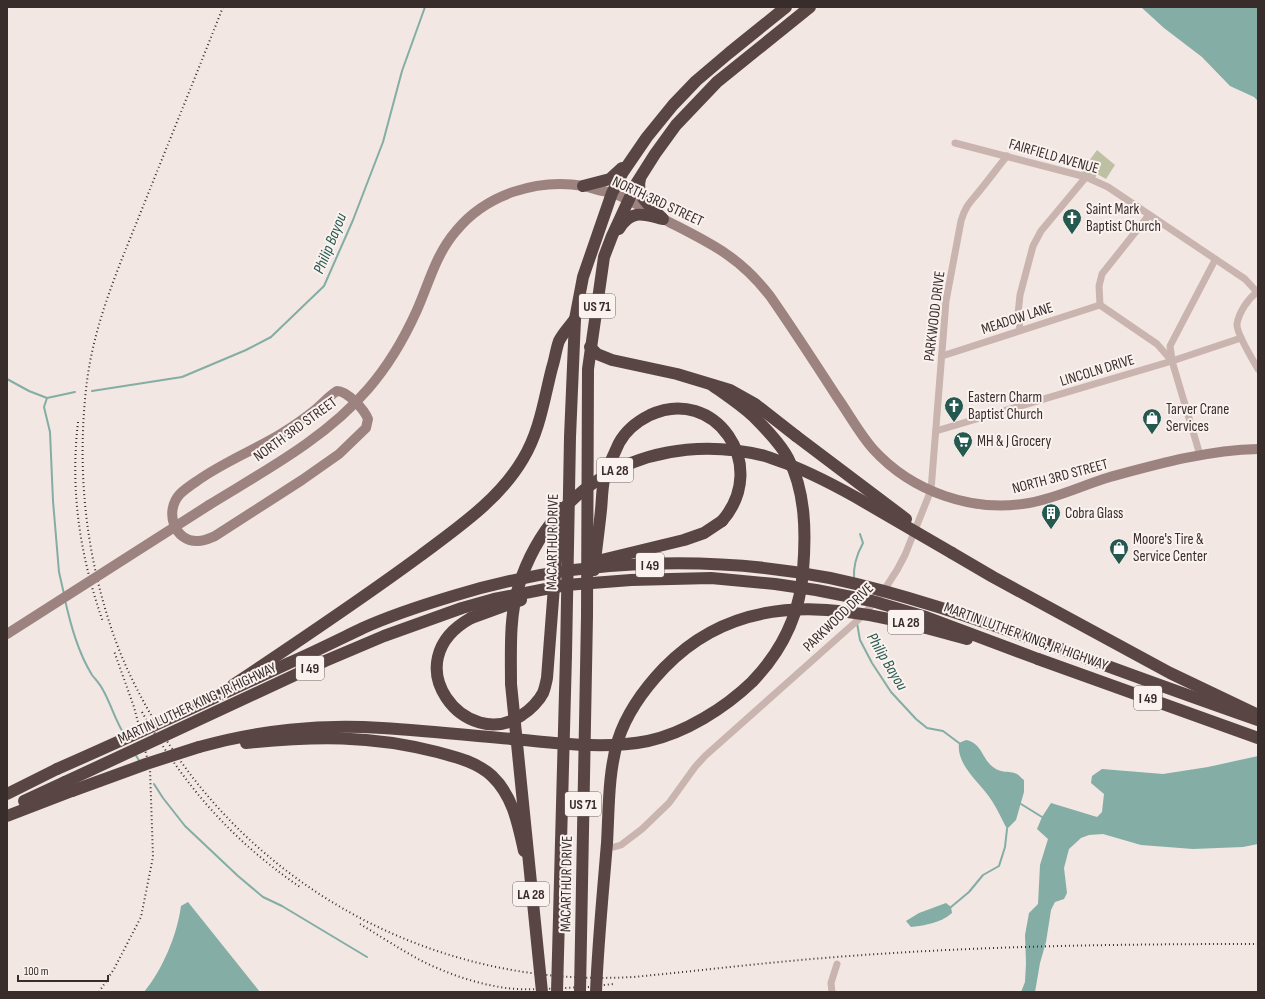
<svg xmlns="http://www.w3.org/2000/svg" width="1265" height="999" font-family="'Sofia Sans Condensed',sans-serif">
  <style>
    .green { fill: #bec0a3 }
    .water { fill: #83ada5 }
    .lines { fill: none; stroke-linecap: round; stroke-linejoin: round }
    .stream { stroke: #83ada5; stroke-width: 2 }
    .street { stroke: #cab4af; stroke-width: 7 }
    .secondary { stroke: #9d8380; stroke-width: 10 }
    .highway { stroke: #594644; stroke-width: 12 }
    .rail { stroke: #392d2c; stroke-width: 2; stroke-dasharray: 1 3; stroke-linecap: butt }
    .secondary-bridge { stroke: #9d8380; stroke-width: 10 }
    .highway-bridge { stroke: #594644; stroke-width: 12 }
    .labels { text-anchor: middle; stroke-width: 4; stroke-linejoin: round; paint-order: stroke }
    .shield { fill: #faf2ef; stroke: #736866; stroke-width: 1 }
    .shield-label { font-size: 14px; font-weight: bold; fill: #392d2c }
    .street-label { font-size: 15px; fill: #392d2c; stroke: #faf2ef }
    .poi-label { font-size: 15px; fill: #392d2c; stroke: #faf2ef; text-anchor: start }
    .water-label { font-size: 16px; font-style: italic; fill: #25584f; stroke: #faf2ef }
  </style>
  <rect width="100%" height="100%" fill="#f2e7e2"/>
  <polygon class="green" points="1097,150 1115,165 1106,179 1097,174 1095,178 1081,172"/>
  <g class="water">
    <polygon points="1141,7 1258,7 1258,101 1254,97 1230,86 1202,57 1164,28"/>
    <path d="M966 740C982 743 982 759 993 767 1002 774 1008 770 1017 774 1019 775 1022 779 1024 780V792L1016 820 1007 829C1002 820 998 810 992 801 981 783 956 766 959 743Z"/>
    <polygon points="1258,756 1258,844 1243,847 1193,849 1141,845 1103,834 1089,835 1081,838 1069,849 1064,868 1067,893 1064,899 1055,902 1051,910 1046,942 1040,963 1035,992 1021,992 1025,982 1026,963 1025,935 1029,913 1038,904 1040,865 1048,839 1037,829 1042,817 1051,803 1097,817 1102,812 1104,794 1091,783 1092,776 1102,769 1163,774 1208,767"/>
    <path d="M188 902 260 992H144C163 969 177 935 181 906Z"/>
    <path d="M946 903 951 907 952 913C940 923 927 925 911 927L906 921 919 913Z"/>
  </g>
  <g class="lines">
    <g class="stream">
      <polyline points="7,379 29,391 47,398 75,392"/>
      <polyline points="92,391 182,377 246,350 271,337 324,286 353,220 383,142 402,71 425,7"/>
      <polyline points="47,398 44,407 50,432 53,501 59,572 64,594"/>
      <path d="M854 579C853 566 857 554 863 543L860 534"/>
      <path d="M65 600C71 626 78 652 92 675 96 680 100 684 103 690 111 704 115 720 124 734"/>
      <polyline points="857,623 860,640 872,663 891,692 916,719 927,728 943,731 959,743"/>
      <polyline points="135,754 140,762"/>
      <polyline points="154,784 163,798 185,826 238,876 263,897 282,906 367,957"/>
      <polyline points="1021,804 1042,817"/>
      <polyline points="951,907 969,892 983,875 999,866 1005,847 1007,829"/>
    </g>
    <g class="street">
      <path d="M955 143 1086 177 1108 187 1245 279 1257 292C1248 299 1239 312 1237 324 1236 333 1253 360 1258 369"/>
      <polyline points="1100,305 1157,344 1172,361 1200,455"/>
      <polyline points="1100,305 1099,286 1102,274 1149,215"/>
      <polyline points="1020,330 1018,314 1020,295 1033,246 1041,231 1086,177"/>
      <polyline points="942,356 1100,305"/>
      <polyline points="1172,360 1170,346 1215,260"/>
      <polyline points="936,431 1172,361 1241,338"/>
      <path d="M614 847 621 845 642 829 669 803 695 767 705 756 859 619 881 595 897 570 905 555 931 490 946 301 961 221C966 204 971 202 981 189 990 178 998 167 1007 156"/>
      <polyline points="832,992 831,983 837,964"/>
    </g>
    <g class="secondary">
      <path d="M337 391C347 391 364 409 368 419L366 428 339 454 302 480 215 536C210 538 204 541 198 541 174 542 164 511 180 494 185 489 191 485 197 481 222 463 252 451 279 435 292 427 304 419 316 409 323 403 329 396 337 391Z"/>
      <path d="M209 505C264 471 325 439 368 389 388 366 404 339 417 310 429 283 436 254 456 231 486 194 538 178 584 186 589 187 594 189 598 190 603 191 608 192 613 193 632 201 651 212 669 222 712 244 740 257 770 296 793 329 815 363 837 397 849 414 859 433 873 449 912 492 973 513 1029 503 1057 498 1083 485 1110 477 1158 464 1208 450 1258 449"/>
    </g>
    <g class="highway">
      <path d="M640 179C635 196 651 207 662 218"/>
      <polyline points="583,186 610,179 622,168"/>
      <path d="M619 229C631 209 643 214 663 219"/>
      <polyline points="590,347 597,354 612,360 677,374 730,390 755,404 796,436"/>
      <polyline points="952,553 993,577 1170,673 1258,715"/>
      <path d="M594 570C596 550 599 530 601 510 602 500 602 489 604 480 607 468 614 454 619 443 626 430 636 422 650 415 714 385 771 465 722 521"/>
      <polyline points="587,616 588,369 604,257 612,236 636,184 655,154 676,125 717,82 810,7"/>
      <path d="M471 618C392 662 467 754 522 715 530 710 539 701 543 693 545 688 546 683 547 678L560 508"/>
      <polyline points="566,655 570,437 575,319 583,277 612,193 623,172 647,137 673,105 696,81 729,53 786,7"/>
      <polyline points="1038,659 1258,738"/>
      <path d="M233 685C296 643 359 601 420 556 457 528 499 500 523 459 540 431 544 399 552 368 555 359 556 349 559 341 563 333 570 326 575 319"/>
      <path d="M246 743C315 736 370 735 437 752 456 757 477 762 492 776 513 796 518 824 524 851"/>
      <path d="M199 747C261 730 318 724 382 728 429 731 477 736 524 740 565 744 608 749 648 741 685 733 725 708 752 682 781 652 800 614 803 571 806 534 806 492 788 458 780 443 765 428 753 416 740 404 726 395 712 385"/>
      <polyline points="7,794 57,769"/>
      <polyline points="24,801 65,782"/>
      <polyline points="7,816 72,791"/>
    </g>
    <g class="rail">
      <path d="M223 7C197 73 170 139 144 204 121 262 95 319 87 381 77 461 84 542 108 618 121 661 141 700 165 738 266 897 445 988 633 977 697 971 761 963 824 958 969 946 1113 944 1258 944"/>
      <path d="M78 422C70 492 80 556 103 622"/>
      <path d="M142 712C184 785 230 839 300 887"/>
      <path d="M360 924C380 936 401 950 422 961 448 974 477 984 506 988 531 991 559 988 585 987"/>
      <polyline points="580,988 613,984"/>
      <polyline points="99,992 114,969 141,917 153,857 150,769 134,707 114,651"/>
    </g>
    <polyline class="secondary-bridge" points="7,634 209,505"/>
    <g class="highway-bridge">
      <polyline points="796,436 906,519"/>
      <polyline points="589,563 684,540 704,533 722,521"/>
      <polyline points="471,618 521,600"/>
      <path d="M57 769C135 735 212 699 289 663 314 652 338 640 363 628 392 615 423 605 453 596 571 559 709 554 830 578 910 595 984 622 1061 649 1126 673 1192 697 1258 720"/>
      <polyline points="65,782 325,661 384,636 462,608 494,599 566,585 631,580 711,578 775,584 816,590 872,601 926,617 1038,659"/>
      <polyline points="72,791 146,764 199,747"/>
      <path d="M542 992 511 684C511 653 509 615 519 585 553 478 659 429 765 456 772 458 778 461 785 463 814 474 840 488 866 503 895 520 923 536 952 553"/>
      <polyline points="557,992 566,655"/>
      <polyline points="580,992 587,616"/>
      <path d="M596 992C598 942 603 892 607 843 609 809 608 773 618 740 627 712 644 689 664 668 749 579 864 610 967 639"/>
    </g>
  </g>
  <defs>
    <g id="church-pin" transform="scale(1)"><path d="M0 17L-7.5 6A9.5 9.5 0 1 1 7.5 6Z" fill="#25584f" stroke="#faf2ef"/><path d="M-1.2-6h2.4v3.5h3.3v2.4h-3.3V6h-2.4V-.1h-3.3v-2.4h3.3Z" fill="#fff"/></g>
    <g id="shop-pin" transform="scale(1)"><path d="M0 17L-7.5 6A9.5 9.5 0 1 1 7.5 6Z" fill="#25584f" stroke="#faf2ef"/><path d="M-5-2.5h2.3a2.7 3.5 0 0 1 5.4 0H5L5.5 6h-11ZM-1.5-2.5h3a1.5 2.3 0 0 0-3 0Z" fill="#fff"/></g>
    <g id="supermarket-pin" transform="scale(1)"><path d="M0 17L-7.5 6A9.5 9.5 0 1 1 7.5 6Z" fill="#25584f" stroke="#faf2ef"/><path d="M-6-5.5h2.5l.6 2H6L4.5 2H-2.5L-4.4-4H-6ZM-1.5 3.2a1.3 1.3 0 1 0 .1 0ZM3 3.2a1.3 1.3 0 1 0 .1 0Z" fill="#fff"/></g>
    <g id="building-pin" transform="scale(1)"><path d="M0 17L-7.5 6A9.5 9.5 0 1 1 7.5 6Z" fill="#25584f" stroke="#faf2ef"/><path d="M-4-6H4V6H1V3H-1V6H-4ZM-2.5-4.3h1.7v1.8h-1.7ZM.8-4.3h1.7v1.8H.8ZM-2.5-1h1.7V.8h-1.7ZM.8-1h1.7V.8H.8Z" fill="#fff"/></g>
  </defs>
  <g fill-rule="evenodd">
    <use href="#church-pin" x="1072" y="218"/>
    <use href="#church-pin" x="954" y="406"/>
    <use href="#shop-pin" x="1152" y="418"/>
    <use href="#supermarket-pin" x="963" y="441"/>
    <use href="#building-pin" x="1051" y="513"/>
    <use href="#shop-pin" x="1119" y="548"/>
  </g>
  <g class="labels">
    <g class="shield">
      <rect x="579" y="294" width="36" height="24" rx="3"/>
      <rect x="597" y="458" width="36" height="24" rx="3"/>
      <rect x="636" y="553" width="28" height="24" rx="3"/>
      <rect x="888" y="610" width="36" height="24" rx="3"/>
      <rect x="296" y="656" width="28" height="24" rx="3"/>
      <rect x="1134" y="686" width="28" height="24" rx="3"/>
      <rect x="565" y="792" width="36" height="24" rx="3"/>
      <rect x="513" y="882" width="36" height="24" rx="3"/>
    </g>
    <g class="shield-label">
      <text x="597" y="311">US 71</text>
      <text x="615" y="475">LA 28</text>
      <text x="650" y="570">I 49</text>
      <text x="906" y="627">LA 28</text>
      <text x="310" y="673">I 49</text>
      <text x="1148" y="703">I 49</text>
      <text x="583" y="809">US 71</text>
      <text x="531" y="899">LA 28</text>
    </g>
    <g class="street-label">
      <text transform="translate(1054 156) rotate(16)" y="5">FAIRFIELD AVENUE</text>
      <text transform="translate(658 201) rotate(25)" y="5">NORTH 3RD STREET</text>
      <text transform="translate(934 316) rotate(-83)" y="5">PARKWOOD DRIVE</text>
      <text transform="translate(1017 318) rotate(-18)" y="5">MEADOW LANE</text>
      <text transform="translate(1097 370) rotate(-17)" y="5">LINCOLN DRIVE</text>
      <text transform="translate(295 429) rotate(-36)" y="5">NORTH 3RD STREET</text>
      <text transform="translate(1060 476) rotate(-15)" y="5">NORTH 3RD STREET</text>
      <text transform="translate(552 542) rotate(-89)" y="5">MACARTHUR DRIVE</text>
      <text transform="translate(838 617) rotate(-44)" y="5">PARKWOOD DRIVE</text>
      <text transform="translate(1026 636) rotate(20)" y="5">MARTIN LUTHER KING, JR HIGHWAY</text>
      <text transform="translate(197 703) rotate(-25)" y="5">MARTIN LUTHER KING, JR HIGHWAY</text>
      <text transform="translate(566 884) rotate(-89)" y="5">MACARTHUR DRIVE</text>
    </g>
    <g class="poi-label">
      <text x="1086" y="214">Saint Mark<tspan x="1086" dy="17">Baptist Church</tspan></text>
      <text x="968" y="402">Eastern Charm<tspan x="968" dy="17">Baptist Church</tspan></text>
      <text x="1166" y="414">Tarver Crane<tspan x="1166" dy="17">Services</tspan></text>
      <text x="977" y="446">MH &amp; J Grocery</text>
      <text x="1065" y="518">Cobra Glass</text>
      <text x="1133" y="544">Moore's Tire &amp;<tspan x="1133" dy="17">Service Center</tspan></text>
    </g>
    <g class="water-label">
      <text transform="translate(329 243) rotate(-68)" y="6">Philip Bayou</text>
      <text transform="translate(888 661) rotate(59)" y="6">Philip Bayou</text>
    </g>
  </g>
  <rect width="1265" height="999" fill="none" stroke="#392d2c" stroke-width="16"/>
  <path d="M18 975v6h90v-6" fill="none" stroke="#392d2c" stroke-width="2"/>
  <text x="24" y="975" font-size="12" fill="#392d2c" stroke="#faf2ef" stroke-width="3" paint-order="stroke">100 m</text>
</svg>
